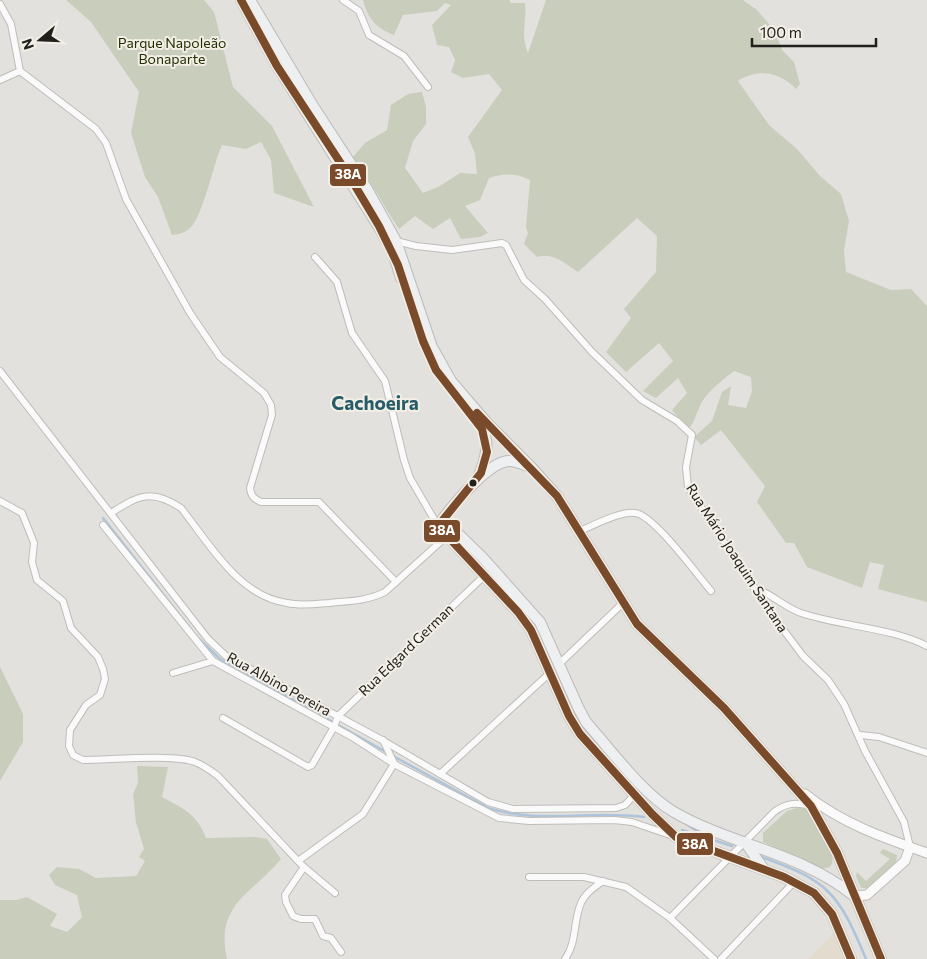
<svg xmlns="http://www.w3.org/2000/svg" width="927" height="959" font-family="Commissioner,sans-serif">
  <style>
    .education { fill: #e4dbcf }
    .green { fill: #c9cdbb }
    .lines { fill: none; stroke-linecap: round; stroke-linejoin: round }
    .stream { stroke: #adc4da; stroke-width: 2.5 }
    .minor-casing { stroke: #bebdb9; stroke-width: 8 }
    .secondary-casing { stroke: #bebdb9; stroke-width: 11 }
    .primary-casing { stroke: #bcbbb9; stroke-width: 12 }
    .minor { stroke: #fbfafa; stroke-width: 6 }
    .secondary { stroke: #fbfafa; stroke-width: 9 }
    .primary { stroke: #edeff1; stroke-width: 10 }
    .bus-1-casing { stroke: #f3efe7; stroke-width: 11 }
    .bus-1 { stroke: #7a4b2a; stroke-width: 8 }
    .bus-dot { fill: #21201d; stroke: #f3efe7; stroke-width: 2 }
    .labels { text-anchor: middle; stroke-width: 4; stroke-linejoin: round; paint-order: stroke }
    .park-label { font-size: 14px; fill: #253000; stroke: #f3efe7 }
    .street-label { font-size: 14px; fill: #21201d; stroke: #f3efe7 }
    .district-label { font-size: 19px; font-weight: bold; fill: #255c67; stroke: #f3efe7 }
    .line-badge { stroke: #f3efe7; stroke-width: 2 }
    .badge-label { font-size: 14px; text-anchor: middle; font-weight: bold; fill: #fff }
  </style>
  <rect width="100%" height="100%" fill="#e3e1dd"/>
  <polygon class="education" points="834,933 845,959 808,959"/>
  <g class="green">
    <path d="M66 0H204L214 12 233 87 272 126 314 207 274 193 271 160 261 142 246 149 222 145C213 164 203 217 190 228 185 233 179 234 172 235L158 197 145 177 131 133 139 92 91 22Z"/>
    <path d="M363 0H509L511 3H525C527 24 520 33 528 53L546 0H743L757 10 775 31 782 50 794 62 800 84 796 89C780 72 758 68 738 81L769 125 797 149 820 176 841 194 849 221 844 250 846 272 891 290 911 289 927 306V602L878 589 884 565 870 562 862 588 807 567 794 543H786L757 502 765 486 721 430 701 445 694 437 712 421 722 392 731 386 728 405 746 408 752 391 751 377 734 371C721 381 705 393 699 408 695 417 695 422 688 429L672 410 687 393 678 378 656 398 643 391 673 361 659 343 626 372 606 352 631 318 624 309 656 272 657 236 637 218 578 272C565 264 553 252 537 257L524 244 528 233 526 227 530 180C516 173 504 173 489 178L480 200 465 206 488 233 480 237 461 239 450 218 433 229 415 216 399 229C383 205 371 180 352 158L365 143 387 130 391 105 408 94 422 92 426 107V124L413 141 405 168 423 193 440 186 460 173 477 174 475 154 468 137 502 90 489 74 463 78 451 72 455 60 449 47 437 45 432 25 451 5 445 3 437 11 403 15 394 35C376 28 368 19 363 0Z"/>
    <polygon points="0,667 23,714 23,742 0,781"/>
    <path d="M137 766 168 767 162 797C184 809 197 814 206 838L255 837 267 839 281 859C251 895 215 904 227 959H0V900H17L27 897 57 914 50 926 67 932 82 917 77 895 55 885 49 875 57 867 79 869 96 878 136 876 145 861 139 857 144 849 136 822 133 794 138 783Z"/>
    <path d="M797 808C801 808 805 808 808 811 816 820 850 872 821 868L763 842V833L787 811Z"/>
    <polygon points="883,849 897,855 896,862 867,888 861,888 856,876 857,872 866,881 890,859 880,853"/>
  </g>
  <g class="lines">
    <g class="stream">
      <polyline points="103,518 189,627"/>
      <polyline points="523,612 542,638"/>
      <polyline points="199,639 220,659 388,753"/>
      <polyline points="549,654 579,719"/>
      <path d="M393 756 488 808C538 824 592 810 644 817"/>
      <polyline points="686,824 703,835"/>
      <polyline points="682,830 732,846"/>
      <path d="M759 856C829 881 838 892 866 959"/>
    </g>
    <g class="minor-casing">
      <g id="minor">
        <polyline points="343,0 359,11 369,35 404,56 428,87"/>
        <path d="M0 4 11 24 20 71 96 129 106 143 126 199 190 313 220 357 264 393 271 405 272 415 250 488C251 496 254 499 261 502H319L396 582"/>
        <polyline points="0,80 20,71"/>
        <polyline points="396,241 416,246 452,250 502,243 506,245 524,280 545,299 592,352 642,400 677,421 692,435 686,467 688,487 767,608 803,656 828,680 844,704 865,751 904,822 910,847"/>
        <polyline points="315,257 337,282 352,333 385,381 404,460 410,478 438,526"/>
        <polyline points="0,371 208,639 226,656 382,740 488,802 513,809 616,808 625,805 635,794"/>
        <path d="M0 501 22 513 34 543 32 562 37 580 63 601 71 628 98 657 103 669 105 679 100 695 86 705 70 730 69 746 73 755 83 760C110 760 172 754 195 762 203 765 210 770 218 776L298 861"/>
        <path d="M111 513C138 496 151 488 181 508 209 543 238 596 287 603 301 606 315 604 329 603 349 601 367 601 385 592L448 535"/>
        <polyline points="103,525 213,661 352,737 394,764 499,818 529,821 614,820 632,822 670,835"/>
        <path d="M580 531C594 525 620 511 635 513 653 514 698 576 711 591"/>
        <path d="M755 588C772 594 784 607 801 613 839 626 893 628 927 646"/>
        <polyline points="558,665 623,603"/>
        <polyline points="173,673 213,661"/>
        <polyline points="223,718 308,767 312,765 334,727 338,716 484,576"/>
        <polyline points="860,735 879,737 927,753"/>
        <polyline points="383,740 394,763"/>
        <polyline points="440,774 551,672"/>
        <polyline points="304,867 335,893"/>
        <polyline points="529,877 584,877 626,887 670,918 714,959"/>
        <path d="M670 918 774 812C786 803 796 802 810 806"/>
        <polyline points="341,952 331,938 323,936 315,919 301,919 293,916 286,902 285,895 304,867 298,861 363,814 394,764"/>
        <path d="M565 959C577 943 573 921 581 903 585 893 595 887 603 881"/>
        <polyline points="721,959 795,881"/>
      </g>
    </g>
    <g class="secondary-casing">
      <g id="secondary">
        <path d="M805 794C841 823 884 838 927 853"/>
        <polyline points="855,896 867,895 905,861 910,847"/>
      </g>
    </g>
    <g class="primary-casing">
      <g id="primary">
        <polyline points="241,0 276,64 379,227 393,252 401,278"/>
        <polyline points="250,0 313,106 367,189 396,241 432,347 451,381 487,423 532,468 557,496 637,624 724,708 811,806 837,853 881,959"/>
        <path d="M476 419C493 438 486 460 477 480"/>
        <path d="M530 467C524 465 515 460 508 461 487 463 449 509 438 526L518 612 531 630 569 716 580 734 652 814 676 837 784 877 814 893 832 914 851 959"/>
        <path d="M443 519 482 557 540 622 578 707 586 722C610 749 643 794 674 812 731 845 801 853 853 895"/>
        <polyline points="745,842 763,868"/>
      </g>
    </g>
    <use href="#minor" class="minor"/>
    <use href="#secondary" class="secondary"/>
    <use href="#primary" class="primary"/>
    <g class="bus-1-casing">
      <g id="bus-1">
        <polyline points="241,0 277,66 351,179 379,226 398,265 423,341 436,370 482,429 487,452 481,473 438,526 518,612 531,630 569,716 580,734 652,814 676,837 784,877 814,893 832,914 851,959"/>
        <polyline points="477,413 557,496 637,624 724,708 811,806 837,853 881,959"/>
      </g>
    </g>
    <use href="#bus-1" class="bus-1"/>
  </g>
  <circle class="bus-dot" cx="473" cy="483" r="4.5"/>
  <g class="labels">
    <g class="park-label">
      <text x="172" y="48">Parque Napoleão<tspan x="172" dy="16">Bonaparte</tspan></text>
    </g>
    <g class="street-label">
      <text transform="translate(737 558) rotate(57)" y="5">Rua Mário Joaquim Santana</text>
      <text transform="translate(406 650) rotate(-44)" y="5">Rua Edgard German</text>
      <text transform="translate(279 684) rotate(29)" y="5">Rua Albino Pereira</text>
    </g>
    <g class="district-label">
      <text x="375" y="410">Cachoeira</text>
    </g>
  </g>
  <g class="line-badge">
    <rect x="329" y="163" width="38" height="24" rx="5" fill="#7a4b2a"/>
    <rect x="423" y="519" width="38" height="24" rx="5" fill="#7a4b2a"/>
    <rect x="676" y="832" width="38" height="24" rx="5" fill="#7a4b2a"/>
  </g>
  <g class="badge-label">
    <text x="348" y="179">38A</text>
    <text x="442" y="535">38A</text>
    <text x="695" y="849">38A</text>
  </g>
  <g transform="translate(40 40) rotate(251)" stroke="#f3efe7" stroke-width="4" paint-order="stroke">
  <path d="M0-4L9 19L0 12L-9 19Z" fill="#21201d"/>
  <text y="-8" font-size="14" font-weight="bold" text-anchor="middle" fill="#21201d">N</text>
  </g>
  <path d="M752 38v8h124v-8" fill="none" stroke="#21201d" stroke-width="2.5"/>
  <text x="760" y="38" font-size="15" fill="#21201d" stroke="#f3efe7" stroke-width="4" paint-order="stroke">100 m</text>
</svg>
